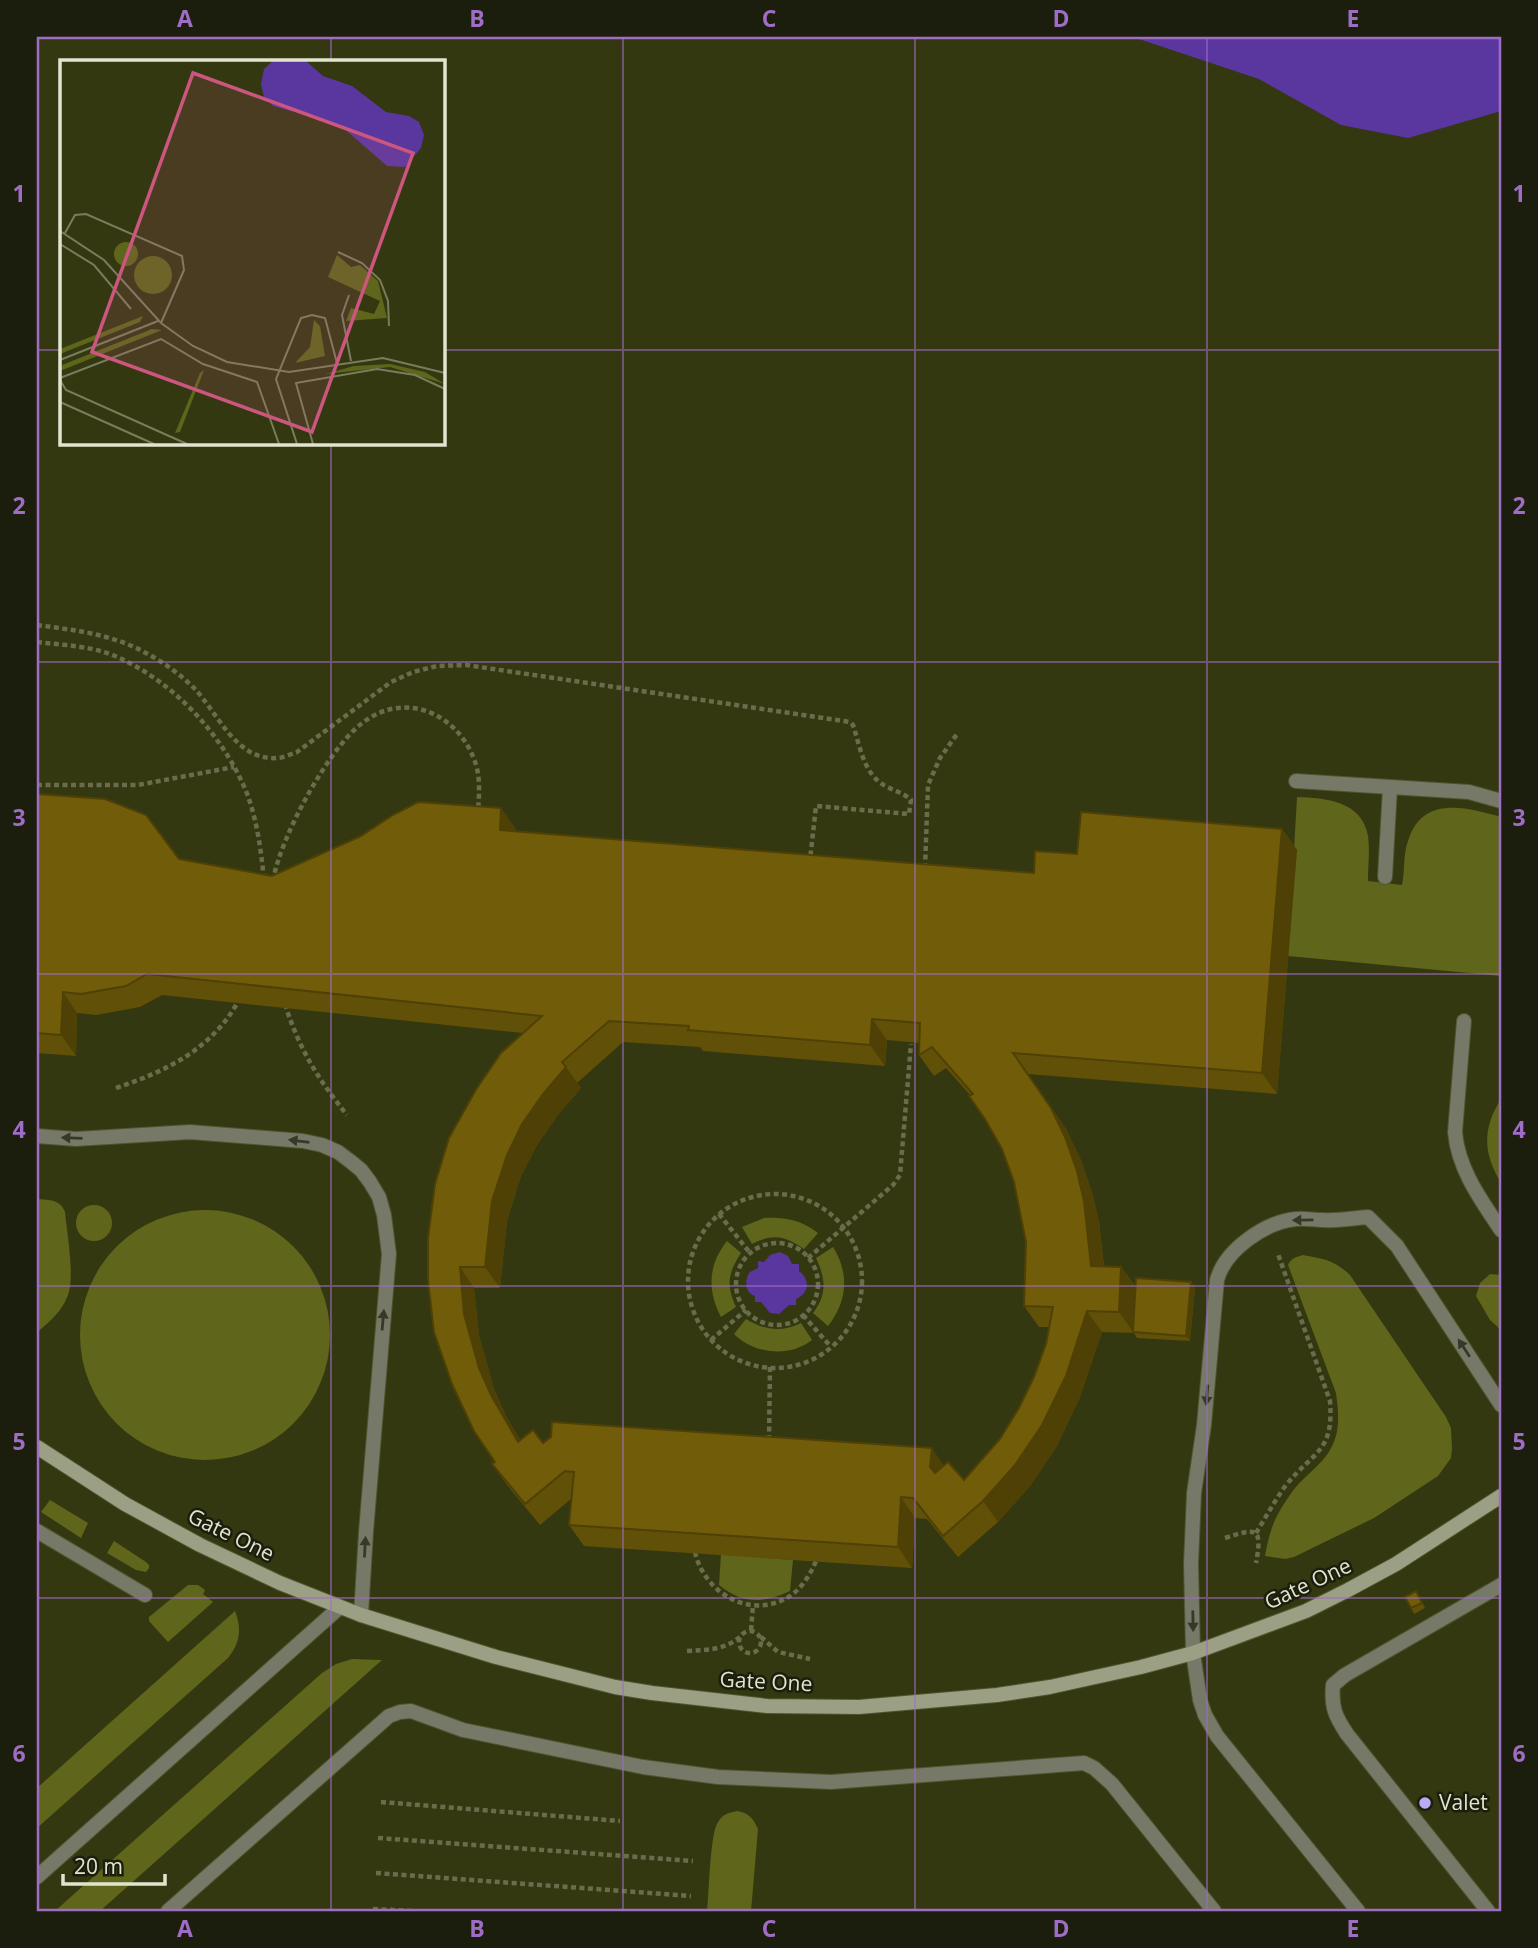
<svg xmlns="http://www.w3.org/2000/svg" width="1538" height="1948" font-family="'Open Sans',sans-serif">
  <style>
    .green { fill: #5f651b }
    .water { fill: #59379f }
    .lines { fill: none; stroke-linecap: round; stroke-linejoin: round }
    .lane-casing { stroke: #50542f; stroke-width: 16 }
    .secondary-casing { stroke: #50542f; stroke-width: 16 }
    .path { stroke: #696d4c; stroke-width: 4.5; stroke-dasharray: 5 3.5; stroke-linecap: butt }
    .lane { stroke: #767967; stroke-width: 14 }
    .secondary { stroke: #9b9f83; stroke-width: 14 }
    .wall { fill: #615008; fill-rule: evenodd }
    .shaded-wall { fill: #4f4106 }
    .building { fill: #715d09; stroke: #4f4106; stroke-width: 2; fill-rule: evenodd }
    .oneway { fill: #373928 }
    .grid { fill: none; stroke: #9f6dc5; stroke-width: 2; stroke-opacity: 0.55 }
    .poi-dot { fill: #bbaaf6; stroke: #1c1e0d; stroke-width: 2.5 }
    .labels { text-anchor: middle; stroke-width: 5; stroke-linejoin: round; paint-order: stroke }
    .street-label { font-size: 21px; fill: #e1e5cf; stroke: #1c1e0d }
    .poi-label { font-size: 21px; fill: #e1e5cf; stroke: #1c1e0d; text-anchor: start }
    .inset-road { fill: none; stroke: #797d5d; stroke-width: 2 }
    .view { fill: #cb567e; fill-opacity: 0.15; stroke: #cb567e; stroke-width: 3.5 }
    .inset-edge { fill: none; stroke: #e1e5cf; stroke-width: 3.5 }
    .neatline { fill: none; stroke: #9f6dc5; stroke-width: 2.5 }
    .grid-label { font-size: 23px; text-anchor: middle; font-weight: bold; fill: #9f6dc5 }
  </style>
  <rect width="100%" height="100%" fill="#343811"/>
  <g class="green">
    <path d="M1297 797C1326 798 1362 801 1368 836 1370 850 1368 866 1368 881L1402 885C1405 871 1403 855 1408 841 1422 795 1466 807 1501 817V976L1288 956Z"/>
    <path d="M1501 1099V1183C1483 1153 1482 1129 1501 1099Z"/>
    <path d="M37 1199C49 1200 60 1199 65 1212 67 1233 75 1276 68 1295 63 1310 49 1323 37 1332Z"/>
    <circle cx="94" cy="1223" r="18"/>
    <circle cx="205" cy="1335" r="125"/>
    <path d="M764 1218C785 1217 801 1220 818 1233L804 1249C785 1236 774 1233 752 1244L742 1227Z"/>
    <path d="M727 1241 741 1253C728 1273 726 1285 736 1307L721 1317C707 1290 708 1265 727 1241Z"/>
    <path d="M833 1247C850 1274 847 1302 828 1326L813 1313C827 1295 826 1279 816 1258Z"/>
    <path d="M1303 1255C1324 1259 1334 1260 1350 1275L1446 1417 1451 1428 1452 1448 1451 1458 1438 1476 1374 1518 1294 1557 1285 1559 1265 1556C1270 1528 1275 1516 1292 1492 1302 1478 1316 1469 1326 1456 1341 1437 1339 1415 1336 1393L1288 1265C1291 1258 1296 1257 1303 1255Z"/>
    <polygon points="1490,1274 1501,1275 1501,1330 1490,1320 1476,1296 1480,1283"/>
    <path d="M746 1319C764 1330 781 1333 801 1323L812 1340C789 1358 754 1354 734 1334Z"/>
    <polygon points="50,1500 88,1523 81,1538 41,1512"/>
    <polygon points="114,1541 146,1562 149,1565 149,1568 146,1572 136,1570 107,1553"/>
    <path d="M721 1554 793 1560 790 1591C763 1603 744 1605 719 1585Z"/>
    <polygon points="188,1585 198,1585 205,1590 203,1594 213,1602 168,1642 149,1621 149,1617"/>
    <path d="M235 1611C242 1629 240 1643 228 1658L37 1828V1788Z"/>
    <polygon points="352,1659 382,1660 100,1911 55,1911 322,1673 336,1664"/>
    <path d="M737 1811C749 1813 753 1818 758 1829L751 1911H707C709 1894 710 1833 718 1822 723 1814 728 1813 737 1811Z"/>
  </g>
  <g class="water">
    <polygon points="1133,37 1501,37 1501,111 1408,138 1341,125 1259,79"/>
    <path d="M780 1252 788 1256 792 1264H799V1271C810 1279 810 1293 796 1299V1305H789L779 1314 770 1313 761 1302H755V1296C745 1293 744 1280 750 1272L758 1268V1261L764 1262 770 1255Z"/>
  </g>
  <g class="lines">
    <g class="lane-casing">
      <g id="lane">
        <polyline points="1296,781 1469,792 1501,801"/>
        <polyline points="1385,877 1390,787"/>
        <path d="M1464 1021 1455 1132C1458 1169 1481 1200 1501 1230"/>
        <polyline points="37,1136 76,1139 190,1132 303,1141 322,1145 338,1152 350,1161 361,1170 370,1182 379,1197 384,1215 389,1254 366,1532 361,1615"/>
        <polyline points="37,1531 145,1595"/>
        <polyline points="37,1877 340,1607"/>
        <polyline points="168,1911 389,1716 400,1712 411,1711 463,1730 643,1767 718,1777 831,1782 1084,1763 1094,1768 1112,1784 1214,1911"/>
        <path d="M1358 1911 1217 1736 1205 1715 1200 1700 1193 1653 1191 1564 1194 1493 1204 1425 1217 1280C1225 1250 1265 1222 1296 1219 1305 1218 1314 1220 1323 1220 1338 1221 1353 1218 1368 1217L1397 1246 1501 1405"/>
        <path d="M1488 1911 1347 1734C1335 1716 1331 1707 1333 1685L1345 1675 1501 1585"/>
      </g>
    </g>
    <g class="secondary-casing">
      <polyline id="secondary" points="37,1447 125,1504 200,1545 280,1583 361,1615 496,1657 615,1687 652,1693 767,1706 859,1707 997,1695 1050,1687 1141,1667 1193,1653 1306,1611 1348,1590 1396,1564 1501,1496"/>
    </g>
    <g class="path">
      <path d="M37 625C74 630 112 634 146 653 163 662 180 674 194 688 218 713 236 761 277 758 283 758 291 754 297 752L391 682 413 672 437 666 466 665 850 722 853 725C860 746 863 771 882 784 891 790 903 792 911 800L909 814 816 806 810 860"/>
      <path d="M37 642C63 645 91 646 115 656 173 681 222 734 246 791 257 819 261 850 264 880"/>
      <polyline points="37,785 138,785 234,767"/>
      <polyline points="925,868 928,785 940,758 957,734"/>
      <path d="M273 881C280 838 327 751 361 724 403 690 456 712 474 759 481 776 479 795 478 812"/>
      <path d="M285 1004C299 1049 318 1079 347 1115"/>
      <path d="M116 1088C167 1071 212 1049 239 1000"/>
      <circle cx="775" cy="1281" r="87"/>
      <polyline points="719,1214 750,1253"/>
      <circle cx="777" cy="1284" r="41"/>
      <polyline points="808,1258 893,1185 900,1175 911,1044"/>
      <polyline points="803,1315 831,1347"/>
      <polyline points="711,1340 746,1310"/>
      <polyline points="769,1440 770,1367"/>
      <path d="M1256 1533C1266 1517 1275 1500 1286 1485 1314 1451 1334 1452 1330 1401L1278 1254"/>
      <path d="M1225 1538C1256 1528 1263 1526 1256 1563"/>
      <path d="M695 1552C704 1593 751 1621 790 1596 802 1588 810 1575 816 1561"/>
      <polyline points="751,1630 753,1605"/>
      <circle cx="750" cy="1642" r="11"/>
      <polyline points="761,1637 778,1652 810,1659"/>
      <path d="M687 1651C707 1650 724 1650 740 1637"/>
      <polyline points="381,1802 620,1821"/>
      <polyline points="378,1838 693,1861"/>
      <polyline points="376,1873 691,1896"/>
      <polyline points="373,1909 412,1911"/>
    </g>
    <use href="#lane" class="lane"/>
    <use href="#secondary" class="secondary"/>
  </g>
  <g class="wall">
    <path d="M37 794 179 859 272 876 361 836 516 829V831L1034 873 1077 854 1282 829 1297 850 1277 1094 1028 1074 1066 1129 1080 1158 1092 1192 1099 1222 1104 1266 1121 1267 1136 1287 1191 1282 1195 1287 1190 1341 1137 1338 1134 1333 1102 1332 1080 1397 1057 1446 1030 1486 998 1522 958 1557 927 1519 915 1518 912 1568 584 1546 569 1525 571 1499 540 1525 507 1485 492 1464 495 1462 434 1332 523 1033 162 995 140 1007 96 1015 77 1013 76 1056 37 1053ZM887 1040 920 1043 919 1055 934 1076 946 1068 971 1096 985 1119 1002 1149 1014 1182 1026 1242 1024 1306 1039 1327H1049L1046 1344 1034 1377 1019 1408 1000 1439 964 1480 944 1466 543 1443 520 1440 506 1416 494 1389 479 1335 474 1288H500L507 1221 521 1176 537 1145 558 1115 581 1088 577 1083 623 1042 700 1047 703 1051 885 1066Z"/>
    <polygon points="1416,1591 1425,1608 1414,1614 1411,1608"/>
  </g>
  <g class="shaded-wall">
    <polygon points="501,808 516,829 514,851 500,830"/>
    <polygon points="1282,829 1297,850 1277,1094 1262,1073"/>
    <polygon points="63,992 77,1013 76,1056 61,1035"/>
    <polygon points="872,1019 887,1040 885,1066 870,1045"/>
    <polygon points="566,1067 581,1088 558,1115 537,1145 521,1176 507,1221 500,1288 485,1267 492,1201 507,1155 522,1124 543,1094"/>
    <polygon points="1051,1108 1066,1129 1080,1158 1092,1192 1099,1222 1106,1287 1091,1266"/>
    <polygon points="460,1267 474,1288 479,1335 494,1389 506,1416 533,1462 518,1442 491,1395 479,1368 464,1314"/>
    <polygon points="1121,1267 1136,1288 1134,1333 1119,1312"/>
    <polygon points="1191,1282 1195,1287 1190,1341 1186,1336"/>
    <polygon points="1087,1311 1102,1332 1080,1397 1057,1446 1030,1486 998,1522 983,1501"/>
    <polygon points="932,1448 946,1469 945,1488 930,1467"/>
    <polygon points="901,1497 915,1518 912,1568 898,1547"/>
  </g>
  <g class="building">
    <path d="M37 794 105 799 146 815 179 859 272 876 361 836 393 815 418 802 501 808 500 830 1034 873 1035 851 1077 854 1081 812 1282 829 1262 1073 1013 1053 1051 1108 1065 1137 1077 1171 1084 1201 1091 1266 1121 1267 1119 1312 1087 1311 1066 1376 1042 1425 1015 1465 983 1501 943 1536 913 1498 901 1497 898 1547 569 1525 574 1472 565 1471 525 1504 492 1464 495 1462 474 1431 452 1384 434 1332 428 1280V1238L435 1184 449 1138 477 1088 501 1053 542 1016 147 974 126 986 81 994 63 992 61 1035 37 1033ZM872 1019 920 1023 919 1055 932 1047 973 1094 969 1096 985 1119 1002 1149 1014 1182 1026 1242 1024 1306 1053 1307 1046 1344 1034 1377 1019 1408 1000 1439 964 1480 948 1462 935 1473 930 1467 932 1448 552 1422 551 1437 543 1443 533 1430 518 1442 491 1395 479 1368 464 1314 460 1267H485L492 1201 507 1155 522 1124 543 1094 566 1067 562 1062 609 1021 689 1026 688 1030 870 1045Z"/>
    <polygon points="1136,1278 1191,1282 1186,1336 1133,1332"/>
    <polygon points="1416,1591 1422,1603 1411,1608 1405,1597"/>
  </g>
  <defs><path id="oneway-solid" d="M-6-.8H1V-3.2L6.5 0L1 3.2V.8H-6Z" transform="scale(1.75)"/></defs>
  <g class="oneway">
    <use href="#oneway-solid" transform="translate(72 1138) rotate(-178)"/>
    <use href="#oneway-solid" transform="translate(299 1141) rotate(-173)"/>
    <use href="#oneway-solid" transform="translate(1303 1220) rotate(179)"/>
    <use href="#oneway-solid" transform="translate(383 1320) rotate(-85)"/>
    <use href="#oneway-solid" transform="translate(1464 1348) rotate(-123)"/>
    <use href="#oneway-solid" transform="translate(1207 1395) rotate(95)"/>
    <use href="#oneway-solid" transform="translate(365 1547) rotate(-87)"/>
    <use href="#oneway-solid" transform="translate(1193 1621) rotate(89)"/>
  </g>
  <path class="grid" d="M331 37V61M623 37V1911M915 37V1911M1207 37V1911M37 350H61M443 350H1501M331 443V1911M37 662H1501M37 974H1501M37 1286H1501M37 1598H1501"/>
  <circle class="poi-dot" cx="1425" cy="1803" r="7"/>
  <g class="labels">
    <g class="street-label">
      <text transform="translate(231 1535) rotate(26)" y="7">Gate One</text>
      <text transform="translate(1308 1584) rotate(-25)" y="7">Gate One</text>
      <text transform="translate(766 1682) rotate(3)" y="7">Gate One</text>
    </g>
    <g class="poi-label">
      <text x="1439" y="1810">Valet</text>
    </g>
  </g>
  <g transform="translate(60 60)">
    <rect width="385" height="385" fill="#343811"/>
    <path d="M54 194a12 12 0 1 1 24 0a12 12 0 1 1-24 0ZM277 195 291 207 300 205 318 221 327 258 286 261 291 248 314 254 320 241 268 217ZM74 215a19 19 0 1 1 38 0a19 19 0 1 1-38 0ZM83 256 80 262 0 294V289ZM254 260 260 266 265 296 235 303 250 287ZM92 269 102 270 0 311 2 305ZM330 304 365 312 385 324 330 307 265 314 294 306ZM144 310 120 372 115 373 140 313Z" fill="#5f651b"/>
    <path d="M213 1H246L263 16 292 26 326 52 349 56 359 62 364 75 361 88 345 107 327 106 280 65 213 46 204 37 201 24 204 9Z" fill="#59379f"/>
    <path class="inset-road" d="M0 171 44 200 101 263 133 286 167 302 229 312 323 298 385 313M5 173 15 155 26 154 122 196 124 210 101 263M0 184 34 205 71 249M278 192 302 203 320 220 328 241 329 266M289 235 282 255 291 301M0 300 98 261M0 318 101 279 143 304 197 322 219 384M0 320 6 330 127 384M0 342 94 384M237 384 216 319 241 258 252 255 265 258 277 303M253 384 236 323 317 309 355 315 385 329"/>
    <path class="view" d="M133 13 353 93 252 372 32 292Z"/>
    <rect width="385" height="385" class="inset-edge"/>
  </g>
  <rect width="1538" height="1948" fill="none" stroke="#1c1e0d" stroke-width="77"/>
  <path d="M63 1874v10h102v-10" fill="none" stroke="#e1e5cf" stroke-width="3.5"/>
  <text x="74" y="1874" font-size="21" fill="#e1e5cf" stroke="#1c1e0d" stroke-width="5" paint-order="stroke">20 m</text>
  <rect x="38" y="38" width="1462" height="1872" class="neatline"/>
  <g class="grid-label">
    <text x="185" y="27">A</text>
    <text x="477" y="27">B</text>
    <text x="769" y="27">C</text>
    <text x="1061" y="27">D</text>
    <text x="1353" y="27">E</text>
    <text x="19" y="202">1</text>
    <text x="1519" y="202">1</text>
    <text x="19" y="514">2</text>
    <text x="1519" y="514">2</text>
    <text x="19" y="826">3</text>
    <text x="1519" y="826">3</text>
    <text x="19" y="1138">4</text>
    <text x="1519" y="1138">4</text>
    <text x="19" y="1450">5</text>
    <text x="1519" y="1450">5</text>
    <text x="19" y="1762">6</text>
    <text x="1519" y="1762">6</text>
    <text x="185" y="1937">A</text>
    <text x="477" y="1937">B</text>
    <text x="769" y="1937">C</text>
    <text x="1061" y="1937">D</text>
    <text x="1353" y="1937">E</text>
  </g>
</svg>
